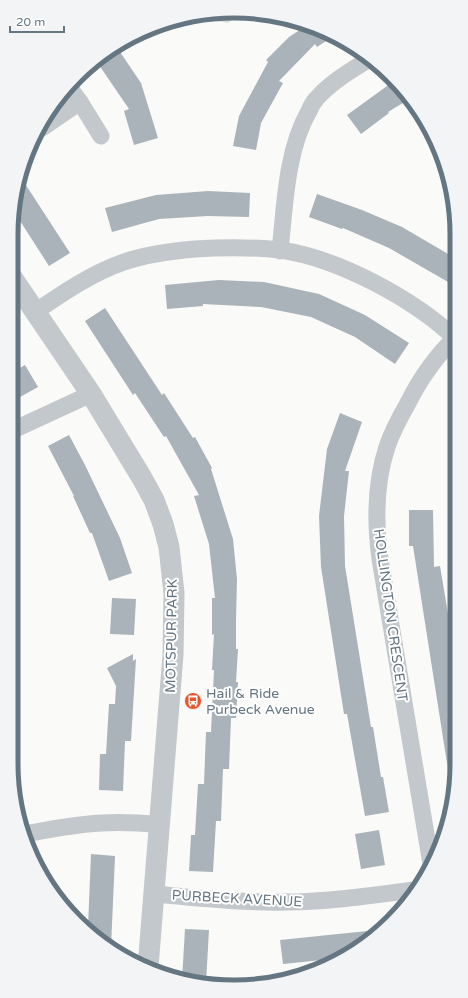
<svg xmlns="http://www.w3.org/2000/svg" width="468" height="998" font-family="'Varela Round',sans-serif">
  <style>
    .green { fill: #dadfd7 }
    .building { fill: #aab3b9 }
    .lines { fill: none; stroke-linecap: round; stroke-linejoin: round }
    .minor { stroke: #c3c8cc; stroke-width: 17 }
    .tertiary { stroke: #c3c8cc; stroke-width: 21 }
    .labels { text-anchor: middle; stroke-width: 4; stroke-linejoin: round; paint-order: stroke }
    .street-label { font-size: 14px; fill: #657683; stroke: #fff }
    .poi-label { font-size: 14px; fill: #657683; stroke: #fff; text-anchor: start }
    .rim { fill: none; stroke: #657683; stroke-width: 5 }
  </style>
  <rect width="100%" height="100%" fill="#fafaf8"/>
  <polygon class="green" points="234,11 241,12 228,23 201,18"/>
  <g class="building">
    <polygon points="303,25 320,28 334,36 317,47 315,44 279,81 283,83 261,123 256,150 233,146 239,116 268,62 266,60 289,37 304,27"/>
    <polygon points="120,52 141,83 158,138 134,145 124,111 129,109 99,65"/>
    <polygon points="394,81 411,98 388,112 389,113 361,134 347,115"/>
    <polygon points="22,179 70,253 49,266 15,213"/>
    <polygon points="208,191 250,193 249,217 208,216 159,219 112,232 105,208 156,195"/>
    <polygon points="317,194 362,210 402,227 455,258 455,286 389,248 343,228 342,229 309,217"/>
    <polygon points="219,280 264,282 319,294 365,315 409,343 395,364 355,337 311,317 261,307 203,304 203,306 167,309 165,285"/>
    <polygon points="105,308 162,395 164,393 193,438 195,437 212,468 211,469 233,539 237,579 236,620 236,649 238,649 236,682 238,682 236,718 231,718 229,769 223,769 221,821 216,821 213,872 189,871 191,835 195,835 198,784 204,784 206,732 211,732 214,670 212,670 214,634 212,635 212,598 215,598 209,544 194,496 199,495 166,436 164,437 135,393 133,395 85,321"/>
    <polygon points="25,365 38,387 11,402 11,373"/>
    <polygon points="340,413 362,422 345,471 349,471 344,516 345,566 371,727 373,727 381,777 383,777 389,812 365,816 347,714 344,714 321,567 319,516 327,449"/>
    <polygon points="69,435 85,465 120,538 132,573 109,581 92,533 90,533 73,496 74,496 48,446"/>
    <polygon points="409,510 433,510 434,567 440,566 457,668 457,764 455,776 449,776 413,546 409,546"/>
    <polygon points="112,598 136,599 134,635 110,634"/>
    <polygon points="133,654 133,661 136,659 131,741 125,741 123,791 99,790 100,754 106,754 109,704 115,704 116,686 107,668"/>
    <polygon points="379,830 385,865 361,869 355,834"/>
    <polygon points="91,854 115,856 111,947 88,927"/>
    <polygon points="185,929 209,930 206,983 190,983 182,980"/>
    <polygon points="377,930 341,958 283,964 280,940"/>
  </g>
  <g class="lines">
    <g class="minor">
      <polyline points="69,87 80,102 101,136"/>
      <polyline points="42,128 80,102"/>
      <path d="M280 251C285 205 286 151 309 111 311 106 314 101 317 98 332 81 352 70 371 58"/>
      <path d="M35 312C63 293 92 273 124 262 147 254 171 251 195 249 224 247 252 247 280 250 338 258 414 299 456 339"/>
      <polyline points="11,431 91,394"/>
      <path d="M23 834C49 830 75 824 102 823 121 822 141 823 160 825"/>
      <path d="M431 864 380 559C375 522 375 483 387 447 392 432 400 417 408 403 420 379 436 356 456 337"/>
      <path d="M154 894C198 898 243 903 288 902 330 902 373 895 415 890"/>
    </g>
    <polyline class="tertiary" points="11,276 91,394 142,478 154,500 163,524 169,547 174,593 173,655 148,967"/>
  </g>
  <defs>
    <g id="bus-disc" transform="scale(0.9)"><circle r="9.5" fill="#e4572e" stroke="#fff"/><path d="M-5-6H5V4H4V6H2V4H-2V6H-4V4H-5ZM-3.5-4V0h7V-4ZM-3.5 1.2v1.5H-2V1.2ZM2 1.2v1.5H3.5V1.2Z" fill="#fff"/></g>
  </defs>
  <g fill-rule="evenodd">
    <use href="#bus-disc" x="193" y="701"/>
  </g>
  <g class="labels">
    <g class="street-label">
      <text transform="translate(391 615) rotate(82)" y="5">HOLLINGTON CRESCENT</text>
      <text transform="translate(171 636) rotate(-89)" y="5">MOTSPUR PARK</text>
      <text transform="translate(237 898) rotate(3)" y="5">PURBECK AVENUE</text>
    </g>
    <g class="poi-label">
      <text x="206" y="698">Hail &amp; Ride<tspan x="206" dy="16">Purbeck Avenue</tspan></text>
    </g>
  </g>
  <path d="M0 0H468V998H0ZM234 18H234A216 216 0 0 1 450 234V764A216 216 0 0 1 234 980H234A216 216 0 0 1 18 764V234A216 216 0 0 1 234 18Z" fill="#f3f4f5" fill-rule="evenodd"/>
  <path class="rim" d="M234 18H234A216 216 0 0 1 450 234V764A216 216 0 0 1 234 980H234A216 216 0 0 1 18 764V234A216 216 0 0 1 234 18Z"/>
  <path d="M10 26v6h54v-6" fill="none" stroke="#657683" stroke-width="2"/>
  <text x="16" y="26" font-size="12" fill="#657683" stroke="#ffffff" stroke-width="3" paint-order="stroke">20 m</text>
</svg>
